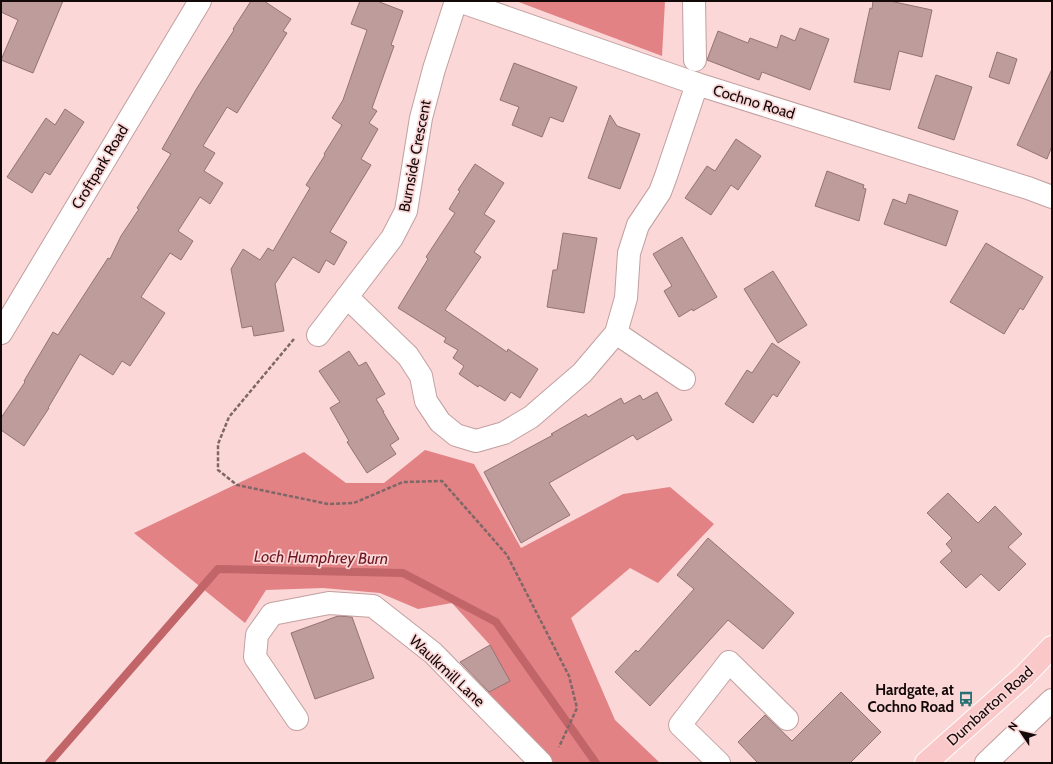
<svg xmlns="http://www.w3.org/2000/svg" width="1053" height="764" font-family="Cabin,sans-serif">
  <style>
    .forest { fill: #e28285 }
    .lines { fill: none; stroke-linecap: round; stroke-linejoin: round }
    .stream { stroke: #c16569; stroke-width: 8 }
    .building { fill: #be9c9c; stroke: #937373 }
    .minor-casing { stroke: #c2a0a0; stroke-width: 24 }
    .major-casing { stroke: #fff; stroke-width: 24 }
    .path { stroke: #7e6767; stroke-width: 2.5; stroke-dasharray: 4 2; stroke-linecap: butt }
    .minor { stroke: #fff; stroke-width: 22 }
    .major { stroke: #fac8c8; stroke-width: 22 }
    .labels { text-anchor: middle; stroke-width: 3.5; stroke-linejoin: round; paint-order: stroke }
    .street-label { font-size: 15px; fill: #140909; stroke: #fbd7d7 }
    .poi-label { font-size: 15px; font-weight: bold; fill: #140909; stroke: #fbd7d7; text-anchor: end }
    .water-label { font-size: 16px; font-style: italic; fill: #6c1622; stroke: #fbd7d7 }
  </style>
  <rect width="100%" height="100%" fill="#fbd7d7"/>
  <g class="forest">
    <polygon points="516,1 665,1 662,56"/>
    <polygon points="425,450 474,464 521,548 623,494 670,487 714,524 658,583 630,568 571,618 615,720 660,763 544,763 480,697 509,681 490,645 452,603 418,609 380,593 323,588 266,590 245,623 134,533 304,452 346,483 384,483"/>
  </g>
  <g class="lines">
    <polyline class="stream" points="49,763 218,569 403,573 496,622 596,763"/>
  </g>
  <g class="building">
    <polygon points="1,1 63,1 33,73 1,60 18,20 1,12"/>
    <polygon points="251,1 264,1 291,19 283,31 287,33 237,113 227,107 203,146 215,153 204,171 223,183 210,204 200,197 178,231 193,241 181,260 170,253 141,297 165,313 130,366 122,361 113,375 80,354 48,408 49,408 24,446 1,430 1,418 25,382 24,381 53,332 58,335 108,258 110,259 121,236 139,209 137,208 171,154 162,149 197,88 234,30 233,29"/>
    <polygon points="360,1 377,1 403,11 391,45 394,46 372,108 377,111 369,123 378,129 361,159 371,165 330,232 347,242 334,265 326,260 319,273 293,257 275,284 284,331 254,336 252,326 242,328 231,269 243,249 260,260 268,248 273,251 310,188 306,185 325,155 324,154 342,125 332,118 343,100 367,30 351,24"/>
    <polygon points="873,1 890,1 932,10 922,57 899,51 890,90 854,82 870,8 872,9"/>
    <polygon points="800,28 829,39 810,90 762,72 759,80 707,60 718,31 748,43 750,38 777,48 781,35 795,41"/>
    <polygon points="997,52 1017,59 1009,84 989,77"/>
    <polygon points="514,63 577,87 563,122 550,117 542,137 512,125 519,107 500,100"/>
    <polygon points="1052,69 1052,146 1047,159 1017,145"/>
    <polygon points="936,75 972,87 954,140 918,128"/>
    <polygon points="65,109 84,122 50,175 45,172 32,193 7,177 46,118 55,125"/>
    <polygon points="610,115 617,126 640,134 620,189 588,178"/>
    <polygon points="736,139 761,156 738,190 731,185 711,215 685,198 707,166 715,171"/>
    <polygon points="475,164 504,183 484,214 495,221 474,252 481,257 445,310 507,352 508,349 538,369 520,398 511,392 505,401 479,385 478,387 459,374 464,366 453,358 458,350 444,342 446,338 398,308 428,259 426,257 455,213 449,209 460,191 458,190"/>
    <polygon points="827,171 864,185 863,188 866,189 859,221 815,206"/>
    <polygon points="909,194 958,211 946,246 884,224 893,199 906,204"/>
    <polygon points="563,233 597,238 584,313 547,307 553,270 557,270"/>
    <polygon points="682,237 717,297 693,311 692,309 679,317 664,291 672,286 653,254"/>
    <polygon points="986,243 1043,277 1023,310 1020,308 1004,334 950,302"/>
    <polygon points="773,271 807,325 778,343 744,289"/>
    <polygon points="772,343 800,362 777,397 773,394 753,423 725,404 747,370 752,373"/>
    <polygon points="349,351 359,366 366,362 385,394 376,399 384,412 383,412 399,439 390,445 396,454 367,473 347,442 349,441 330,408 340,402 319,371"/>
    <polygon points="657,392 672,420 637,440 633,435 549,483 570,515 521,543 484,472 553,435 551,434 586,414 588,417 621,398 624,404 640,395 643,400"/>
    <polygon points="948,493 978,523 995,506 1022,534 1008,547 1026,564 999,591 981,574 966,588 940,562 952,551 946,544 952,538 927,513"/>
    <polygon points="708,538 794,613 763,649 728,620 650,706 615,672 636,650 638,652 694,589 677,575"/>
    <polygon points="338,616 352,617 374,678 315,699 291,633"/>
    <polygon points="490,645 510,681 489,692 460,662"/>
    <polygon points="841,692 881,732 850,763 758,763 738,742 765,715 792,741"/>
  </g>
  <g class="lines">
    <g class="minor-casing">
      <g id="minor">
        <polyline points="459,1 697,84 1028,188 1052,197"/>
        <polyline points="694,1 695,60"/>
        <polyline points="347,297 408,356 421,376 426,401 440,422 456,435 476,441 504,433 531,417 582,373 616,333 626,298 629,253 638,225 660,192 666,176 697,84"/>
        <polyline points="1,333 200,1"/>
        <polyline points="616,333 684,379"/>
        <polyline points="318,335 392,238 406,211 421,118 434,69 456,1"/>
        <polyline points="297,719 255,657 257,635 272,614 329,603 373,606 433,653 541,763"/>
        <polyline points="719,763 680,725 729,662 787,719"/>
        <polyline points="986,763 1052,700"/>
      </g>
    </g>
    <g class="major-casing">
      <polyline id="major" points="926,763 1024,676 1052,647"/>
    </g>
    <polyline class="path" points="294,339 229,417 218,444 218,470 237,485 328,504 354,503 403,482 442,481 507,555 569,676 577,708 559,747"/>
    <use href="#minor" class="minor"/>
    <use href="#major" class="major"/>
  </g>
  <defs>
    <g id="bus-bare" transform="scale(1.2)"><path d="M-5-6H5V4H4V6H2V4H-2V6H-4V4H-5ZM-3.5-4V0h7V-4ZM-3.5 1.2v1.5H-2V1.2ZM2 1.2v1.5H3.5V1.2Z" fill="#257072" stroke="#fbd7d7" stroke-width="2.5" paint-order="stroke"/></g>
  </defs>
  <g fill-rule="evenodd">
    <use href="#bus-bare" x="966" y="699"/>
  </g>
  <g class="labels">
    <g class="street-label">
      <text transform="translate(754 102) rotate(17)" y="5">Cochno Road</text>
      <text transform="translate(415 156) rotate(-79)" y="5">Burnside Crescent</text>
      <text transform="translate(100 167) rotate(-59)" y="5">Croftpark Road</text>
      <text transform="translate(447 671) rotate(43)" y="5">Waulkmill Lane</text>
      <text transform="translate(990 706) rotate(-42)" y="5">Dumbarton Road</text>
    </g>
    <g class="poi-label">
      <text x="954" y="695">Hardgate, at<tspan x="954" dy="17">Cochno Road</tspan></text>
    </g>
    <g class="water-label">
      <text transform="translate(321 557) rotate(1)" y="6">Loch Humphrey Burn</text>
    </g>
  </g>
  <rect width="1053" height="764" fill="none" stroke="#140909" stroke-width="4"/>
  <g transform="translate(1021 732) rotate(305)" stroke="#fbd7d7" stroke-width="3" paint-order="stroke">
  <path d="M0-3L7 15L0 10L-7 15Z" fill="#140909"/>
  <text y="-6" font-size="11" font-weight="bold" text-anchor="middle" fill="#140909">N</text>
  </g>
</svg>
